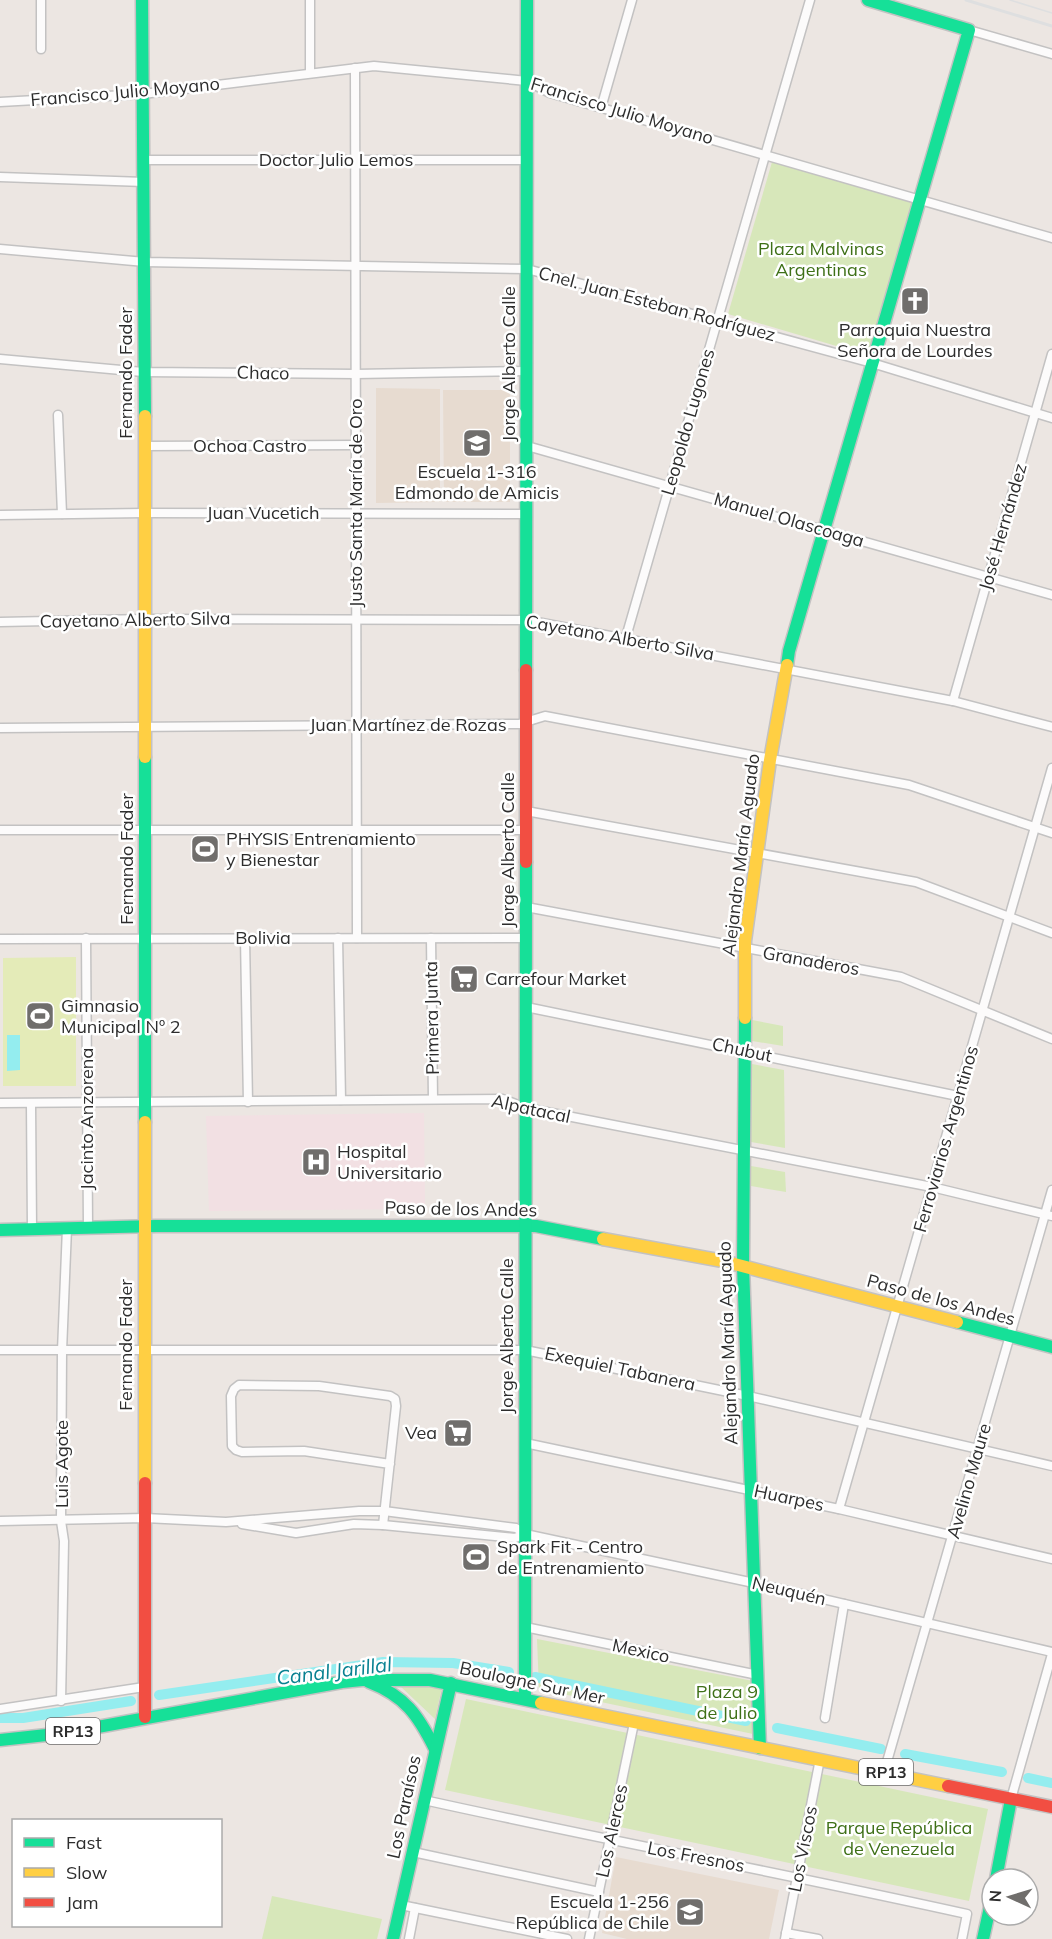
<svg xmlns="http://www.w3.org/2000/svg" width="1052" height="1939" font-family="Mulish,sans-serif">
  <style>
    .education { fill: #e7dbd0 }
    .medical { fill: #f2e0e3 }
    .green { fill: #d7e7ba }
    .pitch { fill: #e4ebb8 }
    .water { fill: #94edef }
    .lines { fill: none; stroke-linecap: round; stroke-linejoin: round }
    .canal { stroke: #94edef; stroke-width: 10 }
    .street-casing { stroke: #c3c2c2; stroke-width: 11 }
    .fast-casing { stroke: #c3c2c2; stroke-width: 15 }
    .slow-casing { stroke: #c3c2c2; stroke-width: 15 }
    .jam-casing { stroke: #c3c2c2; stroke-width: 15 }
    .street { stroke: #fcfbfb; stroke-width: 8 }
    .fast { stroke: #16e098; stroke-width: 12 }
    .slow { stroke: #ffcf43; stroke-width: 12 }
    .jam { stroke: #f24e42; stroke-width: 12 }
    .tram { stroke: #dedfe0; stroke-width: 1.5 }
    .rail { stroke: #dedfe0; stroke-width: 3 }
    .labels { text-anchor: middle; stroke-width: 5; stroke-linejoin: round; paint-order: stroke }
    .shield { fill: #fff; stroke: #6c6c6c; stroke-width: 1.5 }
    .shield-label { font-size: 16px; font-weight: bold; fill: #2d2d2d }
    .street-label { font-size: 18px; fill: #2d2d2d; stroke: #fff }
    .park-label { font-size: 18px; fill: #3e7017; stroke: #fff }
    .poi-label { font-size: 18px; fill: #2d2d2d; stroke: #fff; text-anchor: start }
    .water-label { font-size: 20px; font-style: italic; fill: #088191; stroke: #fff }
  </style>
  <rect width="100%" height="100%" fill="#ece6e2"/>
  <g class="education">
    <polygon points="376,388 440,389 440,502 376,503"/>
    <polygon points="443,390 510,390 510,502 444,502"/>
    <polygon points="616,1857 779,1890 769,1939 627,1939 602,1933"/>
  </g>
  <polygon class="medical" points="424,1113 425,1209 209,1211 206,1116"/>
  <g class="green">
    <polygon points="772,162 914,203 870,356 728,314"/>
    <polygon points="752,1020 783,1026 783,1046 752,1041"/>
    <polygon points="752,1064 784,1070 785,1148 751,1142"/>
    <polygon points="751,1166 785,1172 786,1192 751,1186"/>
    <polygon points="537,1639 753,1681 753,1734 539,1689"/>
    <polygon points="399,1685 442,1687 435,1719"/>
    <polygon points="466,1699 988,1809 969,1901 445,1790"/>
    <polygon points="272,1896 382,1919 377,1939 262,1939"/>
  </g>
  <polygon class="pitch" points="76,957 76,1086 3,1086 3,958"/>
  <polygon class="water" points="7,1035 20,1035 20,1070 7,1071"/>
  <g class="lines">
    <g class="canal">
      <polyline points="535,1677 746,1721"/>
      <polyline points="159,1695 383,1662 453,1663 509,1672"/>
      <polyline points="0,1718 23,1718 131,1701"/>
      <polyline points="777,1728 881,1749"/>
      <polyline points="905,1754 1002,1772"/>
      <polyline points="1028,1778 1052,1783"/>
    </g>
    <g class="street-casing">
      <g id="street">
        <polyline points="41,0 41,49"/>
        <polyline points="310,0 310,73"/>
        <polyline points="969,30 1052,54"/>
        <polyline points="355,68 357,938"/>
        <polyline points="0,102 143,94 374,66 527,81 550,93 1052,238"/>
        <polyline points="601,108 632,0"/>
        <polyline points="144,160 527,160"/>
        <polyline points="0,177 144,182"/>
        <polyline points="0,249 145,262 527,269 872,363 1052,418"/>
        <polyline points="0,359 143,372 356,374 527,371"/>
        <polyline points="58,415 62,514"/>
        <polyline points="144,446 356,445"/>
        <polyline points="527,446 1052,595"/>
        <polyline points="0,515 144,513 526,514"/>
        <polyline points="0,622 145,619 526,620 953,701 1052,727"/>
        <polyline points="626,637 810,0"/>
        <polyline points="953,701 1052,354"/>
        <polyline points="0,728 519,724 545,716 909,785 1052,833"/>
        <polyline points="526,811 916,882 1052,933"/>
        <polyline points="0,830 526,830"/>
        <polyline points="526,907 901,977 1052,1039"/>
        <polyline points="86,938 88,1227"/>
        <polyline points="245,938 248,1102"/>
        <polyline points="338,938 341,1100"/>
        <polyline points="431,938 433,1099"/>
        <polyline points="0,939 526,938"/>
        <polyline points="526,1007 958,1096"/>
        <polyline points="0,1103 503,1099 526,1108 932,1187 1052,1216"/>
        <polyline points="31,1104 32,1229"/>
        <polyline points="0,1350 525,1350 748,1396 1052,1466"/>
        <polyline points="525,1443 839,1509 1052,1559"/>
        <polyline points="839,1509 1052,768"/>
        <polyline points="0,1521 145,1518 226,1522 359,1511 384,1511 516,1528 525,1534 754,1583 1052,1652"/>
        <polyline points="242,1524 296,1533 354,1524 383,1525 515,1538 525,1534"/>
        <path d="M383 1525C387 1485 392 1446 396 1406L395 1399 390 1396 319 1386 239 1385 234 1389 231 1396 232 1446 236 1450 242 1452 304 1451 390 1464"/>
        <polyline points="525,1627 758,1675"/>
        <polyline points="61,1701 64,1541 61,1521 62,1351 67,1228"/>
        <polyline points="0,1709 144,1687"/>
        <polyline points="825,1718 844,1604"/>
        <polyline points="884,1772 1052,1190"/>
        <polyline points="1011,1799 1052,1654"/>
        <path d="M424 1800C605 1840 787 1874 967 1914L962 1939"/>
        <polyline points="413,1852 599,1892"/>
        <polyline points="401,1905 567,1939"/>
        <polyline points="786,1933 818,1939"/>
        <polyline points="409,1939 415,1908"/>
        <polyline points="589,1939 634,1723"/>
        <polyline points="785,1939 820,1759"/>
      </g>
    </g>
    <g class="fast-casing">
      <g id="fast">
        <polyline points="142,0 145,416"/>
        <polyline points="787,665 789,651 969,30 868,0"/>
        <polyline points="526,670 527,0"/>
        <polyline points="145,757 145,1122"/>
        <polyline points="745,1018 743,1266 760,1748"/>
        <polyline points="0,1230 156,1226 536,1226 603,1239"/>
        <polyline points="957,1322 1052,1347"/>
        <path d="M369 1682C405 1696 418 1715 435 1749"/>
        <polyline points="525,1699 526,862"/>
        <polyline points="0,1740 65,1733 342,1682 362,1680 430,1680 541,1703"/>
        <polyline points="996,1879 1011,1799"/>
        <polyline points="393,1939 451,1683"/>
        <polyline points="983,1939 992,1898"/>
      </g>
    </g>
    <g class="slow-casing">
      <g id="slow">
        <polyline points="145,416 145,757"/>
        <polyline points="745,1018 745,941 770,760 787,665"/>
        <polyline points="145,1122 145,1483"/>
        <polyline points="603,1239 723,1261 957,1322"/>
        <polyline points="541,1703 948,1786"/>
      </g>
    </g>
    <g class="jam-casing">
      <g id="jam">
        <polyline points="526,862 526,670"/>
        <polyline points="145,1483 145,1717"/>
        <polyline points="948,1786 1052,1807"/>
      </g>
    </g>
    <use href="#street" class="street"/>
    <use href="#fast" class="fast"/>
    <use href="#slow" class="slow"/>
    <use href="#jam" class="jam"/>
    <polyline class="tram" points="1010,0 1052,13"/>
    <polyline class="rail" points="966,0 1052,26"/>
  </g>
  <defs>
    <g id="church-square" transform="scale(1.5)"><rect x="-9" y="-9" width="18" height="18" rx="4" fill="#706e6c" stroke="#fff"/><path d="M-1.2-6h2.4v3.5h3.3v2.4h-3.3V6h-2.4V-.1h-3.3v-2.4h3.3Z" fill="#fff"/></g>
    <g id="school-square" transform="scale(1.5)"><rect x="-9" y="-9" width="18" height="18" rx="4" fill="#706e6c" stroke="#fff"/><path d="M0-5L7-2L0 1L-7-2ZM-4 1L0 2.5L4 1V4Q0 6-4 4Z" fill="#fff"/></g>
    <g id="stadium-square" transform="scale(1.5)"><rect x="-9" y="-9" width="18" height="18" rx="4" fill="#706e6c" stroke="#fff"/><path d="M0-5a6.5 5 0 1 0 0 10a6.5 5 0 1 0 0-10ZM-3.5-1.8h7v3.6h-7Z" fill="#fff"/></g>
    <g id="supermarket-square" transform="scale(1.5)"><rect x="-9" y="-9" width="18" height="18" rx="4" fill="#706e6c" stroke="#fff"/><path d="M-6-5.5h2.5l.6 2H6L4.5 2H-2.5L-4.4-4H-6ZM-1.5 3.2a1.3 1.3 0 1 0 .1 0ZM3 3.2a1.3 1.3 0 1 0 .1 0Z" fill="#fff"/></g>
    <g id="hospital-square" transform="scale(1.5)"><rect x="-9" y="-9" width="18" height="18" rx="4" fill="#706e6c" stroke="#fff"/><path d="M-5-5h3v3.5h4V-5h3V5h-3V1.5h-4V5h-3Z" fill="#fff"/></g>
  </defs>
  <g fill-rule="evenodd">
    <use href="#church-square" x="915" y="301"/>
    <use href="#school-square" x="477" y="443"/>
    <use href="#stadium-square" x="205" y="849"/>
    <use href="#supermarket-square" x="464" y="979"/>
    <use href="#stadium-square" x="40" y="1016"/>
    <use href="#hospital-square" x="316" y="1162"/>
    <use href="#supermarket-square" x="458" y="1433"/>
    <use href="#stadium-square" x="476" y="1557"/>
    <use href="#school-square" x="690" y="1912"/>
  </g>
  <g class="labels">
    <g class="shield">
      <rect x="46" y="1718" width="54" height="26" rx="4.5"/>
      <rect x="859" y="1759" width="54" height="26" rx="4.5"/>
    </g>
    <g class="shield-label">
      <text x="73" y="1737">RP13</text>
      <text x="886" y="1778">RP13</text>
    </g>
    <g class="street-label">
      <text transform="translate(125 92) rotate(-5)" y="6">Francisco Julio Moyano</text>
      <text transform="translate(622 111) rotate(17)" y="6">Francisco Julio Moyano</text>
      <text x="336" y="166">Doctor Julio Lemos</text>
      <text transform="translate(657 304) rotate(15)" y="6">Cnel. Juan Esteban Rodríguez</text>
      <text transform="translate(509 364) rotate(-90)" y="6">Jorge Alberto Calle</text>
      <text transform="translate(126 373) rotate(-90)" y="6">Fernando Fader</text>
      <text transform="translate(263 373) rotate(1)" y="6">Chaco</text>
      <text transform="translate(688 422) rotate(-74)" y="6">Leopoldo Lugones</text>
      <text x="250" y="452">Ochoa Castro</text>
      <text transform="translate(356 503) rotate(-90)" y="6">Justo Santa María de Oro</text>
      <text x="263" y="519">Juan Vucetich</text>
      <text transform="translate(789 520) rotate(16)" y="6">Manuel Olascoaga</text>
      <text transform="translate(1003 527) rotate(-74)" y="6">José Hernández</text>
      <text transform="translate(135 620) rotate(-1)" y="6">Cayetano Alberto Silva</text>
      <text transform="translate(620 638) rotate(10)" y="6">Cayetano Alberto Silva</text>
      <text x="408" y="731">Juan Martínez de Rozas</text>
      <text transform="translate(508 850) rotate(-90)" y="6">Jorge Alberto Calle</text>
      <text transform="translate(741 855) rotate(-83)" y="6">Alejandro María Aguado</text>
      <text transform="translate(127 859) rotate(-90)" y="6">Fernando Fader</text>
      <text x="263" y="944">Bolivia</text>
      <text transform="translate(811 961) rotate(10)" y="6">Granaderos</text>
      <text transform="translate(432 1018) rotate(-91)" y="6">Primera Junta</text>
      <text transform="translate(742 1050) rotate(12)" y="6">Chubut</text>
      <text transform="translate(531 1109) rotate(12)" y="6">Alpatacal</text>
      <text transform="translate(87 1119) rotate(-90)" y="6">Jacinto Anzorena</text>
      <text transform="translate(946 1139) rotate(-74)" y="6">Ferroviarios Argentinos</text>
      <text transform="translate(461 1209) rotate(1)" y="6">Paso de los Andes</text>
      <text transform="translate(941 1300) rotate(15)" y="6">Paso de los Andes</text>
      <text transform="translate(507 1336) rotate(-90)" y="6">Jorge Alberto Calle</text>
      <text transform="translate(728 1343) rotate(-92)" y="6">Alejandro María Aguado</text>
      <text transform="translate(126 1345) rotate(-90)" y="6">Fernando Fader</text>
      <text transform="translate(620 1369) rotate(12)" y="6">Exequiel Tabanera</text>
      <text transform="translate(62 1464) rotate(-90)" y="6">Luis Agote</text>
      <text transform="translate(969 1481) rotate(-74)" y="6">Avelino Maure</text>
      <text transform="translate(789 1498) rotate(12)" y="6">Huarpes</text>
      <text transform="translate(789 1591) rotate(13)" y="6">Neuquén</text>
      <text transform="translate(641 1651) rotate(12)" y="6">Mexico</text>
      <text transform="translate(532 1683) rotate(12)" y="6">Boulogne Sur Mer</text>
      <text transform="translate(404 1807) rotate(-78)" y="6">Los Paraísos</text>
      <text transform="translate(612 1831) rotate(-78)" y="6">Los Alerces</text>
      <text transform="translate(803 1849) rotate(-79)" y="6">Los Viscos</text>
      <text transform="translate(696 1857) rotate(11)" y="6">Los Fresnos</text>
    </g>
    <g class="park-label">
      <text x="821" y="255">Plaza Malvinas<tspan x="821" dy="21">Argentinas</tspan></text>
      <text x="727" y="1698">Plaza 9<tspan x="727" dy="21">de Julio</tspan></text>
      <text x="899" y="1834">Parque República<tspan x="899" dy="21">de Venezuela</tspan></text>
    </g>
    <g class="poi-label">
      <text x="915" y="336" text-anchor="middle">Parroquia Nuestra<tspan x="915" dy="21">Señora de Lourdes</tspan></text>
      <text x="477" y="478" text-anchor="middle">Escuela 1-316<tspan x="477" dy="21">Edmondo de Amicis</tspan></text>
      <text x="226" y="845">PHYSIS Entrenamiento<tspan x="226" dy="21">y Bienestar</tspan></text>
      <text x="485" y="985">Carrefour Market</text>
      <text x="61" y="1012">Gimnasio<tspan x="61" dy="21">Municipal Nº 2</tspan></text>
      <text x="337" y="1158">Hospital<tspan x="337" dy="21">Universitario</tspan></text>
      <text x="437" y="1439" text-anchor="end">Vea</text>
      <text x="497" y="1553">Spark Fit - Centro<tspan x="497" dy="21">de Entrenamiento</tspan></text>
      <text x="669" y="1908" text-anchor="end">Escuela 1-256<tspan x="669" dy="21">República de Chile</tspan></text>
    </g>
    <g class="water-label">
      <text transform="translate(334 1671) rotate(-7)" y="7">Canal Jarillal</text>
    </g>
  </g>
  <rect x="12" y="1819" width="210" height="108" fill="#ffffff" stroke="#ababab" stroke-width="1.5"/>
  <rect x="24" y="1838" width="30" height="9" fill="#16e098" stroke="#ababab" stroke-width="1.5"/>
  <text x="66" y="1849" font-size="18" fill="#2d2d2d">Fast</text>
  <rect x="24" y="1868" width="30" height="9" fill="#ffcf43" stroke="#ababab" stroke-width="1.5"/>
  <text x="66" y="1879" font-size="18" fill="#2d2d2d">Slow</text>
  <rect x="24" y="1898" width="30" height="9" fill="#f24e42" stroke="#ababab" stroke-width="1.5"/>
  <text x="66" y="1909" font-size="18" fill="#2d2d2d">Jam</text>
  <g transform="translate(1010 1897) rotate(274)"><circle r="28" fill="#ffffff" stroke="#ababab" stroke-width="1.5"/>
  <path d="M0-4.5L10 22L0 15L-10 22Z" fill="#706e6c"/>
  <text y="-9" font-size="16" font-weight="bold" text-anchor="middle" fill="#2d2d2d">N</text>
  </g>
</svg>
